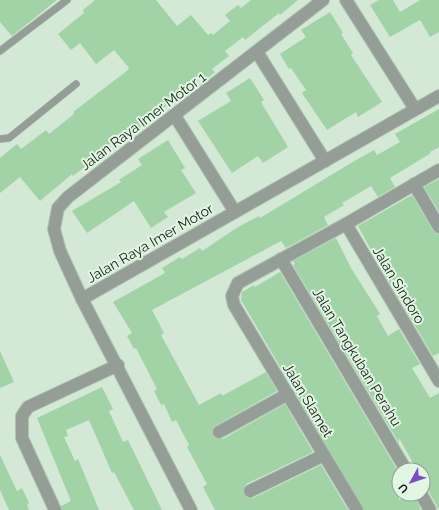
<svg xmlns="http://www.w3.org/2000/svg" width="439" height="510" font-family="Raleway,sans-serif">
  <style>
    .building { fill: #a1d3a7 }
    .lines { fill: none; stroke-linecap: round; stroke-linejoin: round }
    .lane-casing { stroke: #b1c4b3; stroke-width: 8 }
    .street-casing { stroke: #b1c4b3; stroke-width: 14 }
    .lane { stroke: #959e96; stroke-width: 7 }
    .street { stroke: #959e96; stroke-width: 12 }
    .labels { text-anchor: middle; stroke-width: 4; stroke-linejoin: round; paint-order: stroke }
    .street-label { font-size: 14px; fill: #151c16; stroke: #e1f6e3 }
  </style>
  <rect width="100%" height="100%" fill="#d3e9d6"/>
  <g class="building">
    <polygon points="0,0 57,0 12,36 0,22"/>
    <polygon points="95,0 156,0 177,26 191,15 208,35 211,33 213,35 230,21 225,15 238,5 241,8 251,0 298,0 280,15 279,13 245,40 243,37 225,51 229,56 212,69 215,72 204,81 201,78 138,129 135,124 102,150 104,152 73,176 72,174 40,201 20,177 0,193 0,158 17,144 21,149 46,130 49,134 74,114 73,112 128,70 129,68 114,50 96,64 80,43 71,50 58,34 84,13 83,10"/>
    <polygon points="379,0 393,0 400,12 420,0 439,0 439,32 430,37 420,20 390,37 370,5"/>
    <polygon points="330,12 343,33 341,34 353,53 351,55 382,102 358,117 356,112 327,130 302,93 306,90 291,68 289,69 280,54 306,37 301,30"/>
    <polygon points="250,78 264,100 261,102 288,147 263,163 258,156 232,173 198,121 231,101 226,93"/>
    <polygon points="439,109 439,147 430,152 431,153 390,178 395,187 378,197 371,186 342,203 344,205 324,217 328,225 286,248 281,241 152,310 164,333 161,335 199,405 221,393 222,396 266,372 277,391 215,426 212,432 215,438 223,439 285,404 313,452 246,484 243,491 246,497 253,498 321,465 348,510 215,510 203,487 207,484 187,447 189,445 176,420 172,422 164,404 161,405 154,391 157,389 136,348 134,349 127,336 132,333 113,302 165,273 162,268 180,257 182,259 200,248 202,251 238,227 259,216 260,218 351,163 374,150 377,155 400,142 395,134"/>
    <polygon points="168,140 185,168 181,170 196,193 164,212 168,217 151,228 134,201 87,233 72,211 121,182 119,180 142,165 138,159"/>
    <polygon points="439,179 439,212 424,187"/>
    <polygon points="412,195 433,231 439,234 439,353 433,356 382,270 384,268 373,249 371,250 358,226"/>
    <polygon points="336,238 351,268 380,314 377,316 388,336 399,329 420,364 412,368 430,398 439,393 439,510 428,490 423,487 426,485 423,480 423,470 417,470 399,438 399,443 293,265 295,264 293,261"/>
    <polygon points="280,272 399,473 399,500 410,494 414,494 421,510 364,510 241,300 242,292 254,285 255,287"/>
    <polygon points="0,351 14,382 0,388"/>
    <polygon points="102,387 113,409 109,411 123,442 128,440 162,510 134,510 114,472 112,473 89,420 66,430 68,436 64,437 75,461 78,459 99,510 62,510 61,506 71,501 37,418"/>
    <polygon points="0,455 17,491 22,488 29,503 27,504 29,510 9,510 0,490"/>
  </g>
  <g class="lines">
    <g class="lane-casing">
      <g id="lane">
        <polyline points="0,51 67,0"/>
        <polyline points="0,139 9,138 76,84"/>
      </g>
    </g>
    <g class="street-casing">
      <g id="street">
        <polyline points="346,0 415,109"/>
        <polyline points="257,52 325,161"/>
        <polyline points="175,116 235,212"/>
        <polyline points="414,184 439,227"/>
        <polyline points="346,224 439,381"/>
        <polyline points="281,259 406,470"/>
        <polyline points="82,299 439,96"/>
        <polyline points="219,432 288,394"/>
        <polyline points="250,491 324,455"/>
        <polyline points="421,494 430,510"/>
        <polyline points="55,510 22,438 22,416 28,407 118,365"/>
        <polyline points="191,510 82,299 60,251 54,229 58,208 68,197 323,0"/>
        <polyline points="357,510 234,305 232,296 238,283 346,224 439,170"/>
      </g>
    </g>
    <use href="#lane" class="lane"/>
    <use href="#street" class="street"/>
  </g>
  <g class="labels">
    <g class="street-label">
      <text transform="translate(143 121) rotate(-37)" y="5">Jalan Raya Imer Motor 1</text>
      <text transform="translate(150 243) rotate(-30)" y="5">Jalan Raya Imer Motor</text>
      <text transform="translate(399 285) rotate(59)" y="5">Jalan Sindoro</text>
      <text transform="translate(357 357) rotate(59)" y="5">Jalan Tangkuban Perahu</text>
      <text transform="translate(308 400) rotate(59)" y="5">Jalan Slamet</text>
    </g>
  </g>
  <g transform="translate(411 482) rotate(230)"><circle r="19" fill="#e1f6e3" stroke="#8f9f91"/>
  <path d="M0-3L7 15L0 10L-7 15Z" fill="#7c4cc4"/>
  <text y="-6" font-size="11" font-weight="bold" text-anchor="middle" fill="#151c16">U</text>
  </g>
</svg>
